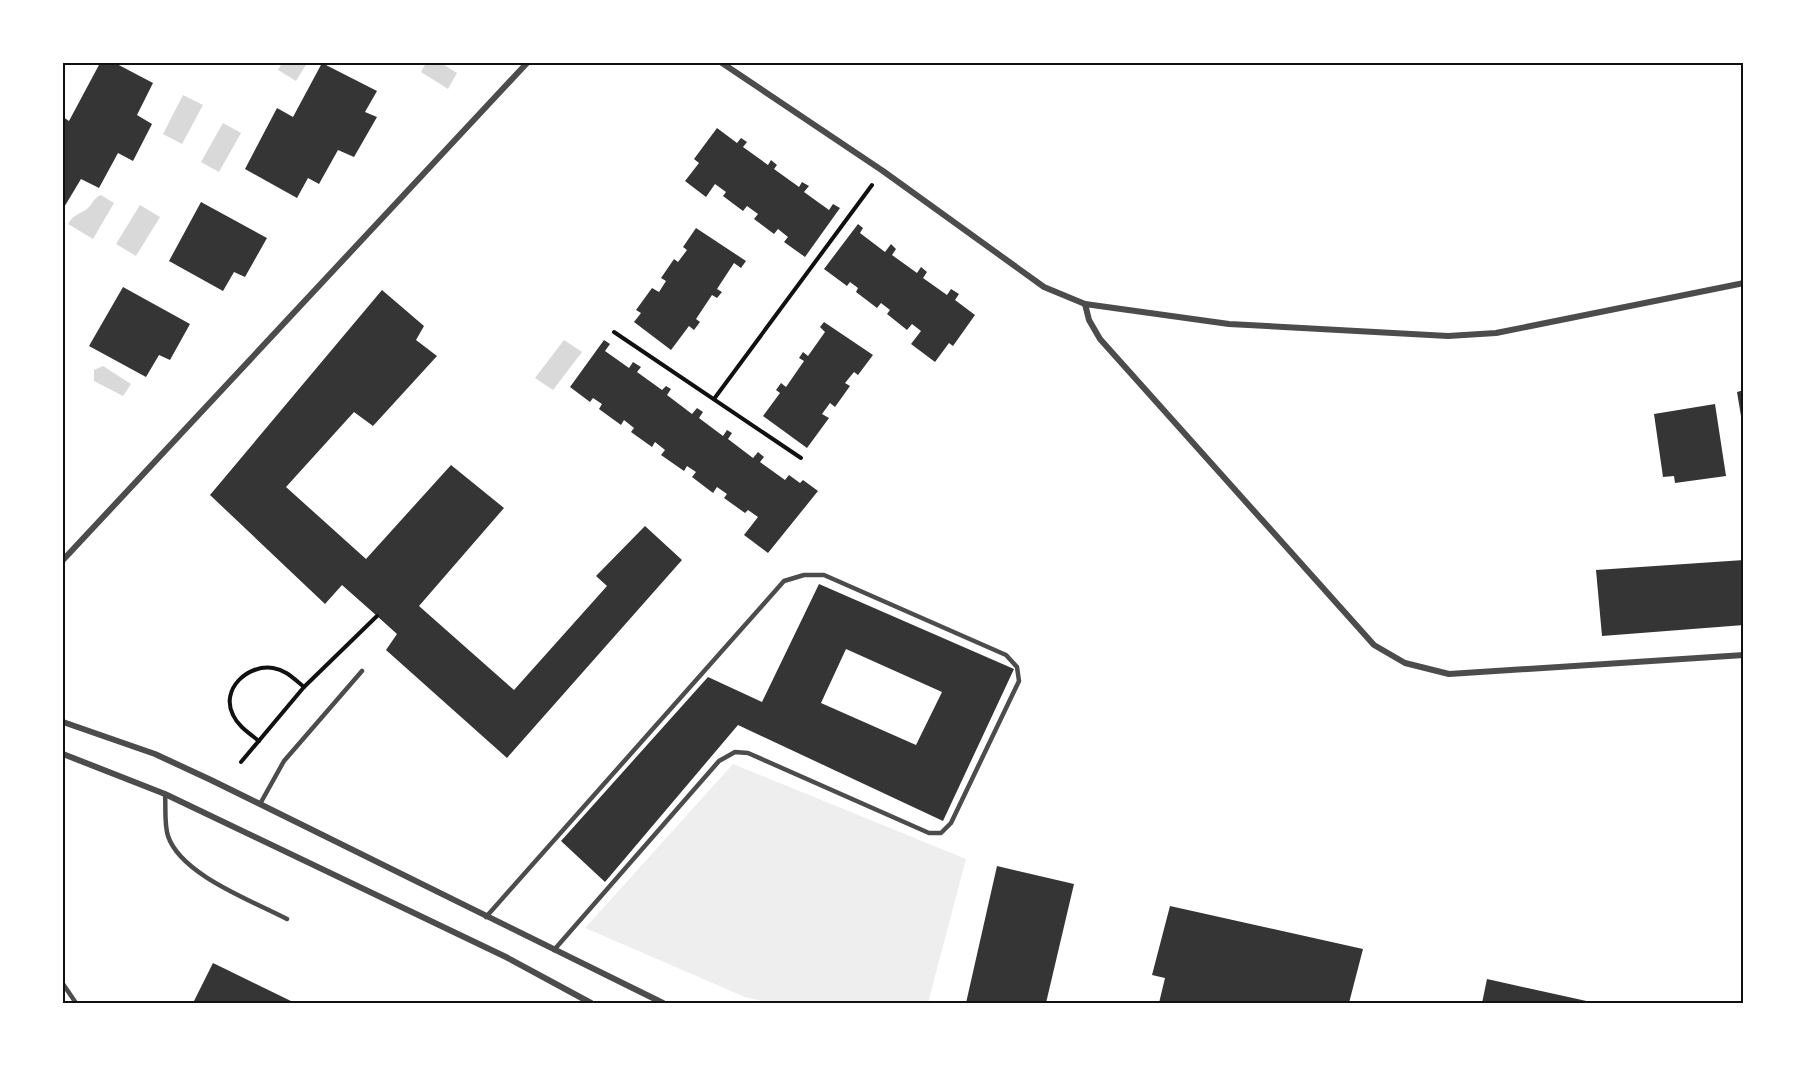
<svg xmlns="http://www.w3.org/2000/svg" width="1807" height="1066" font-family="'Sofia Sans Condensed',sans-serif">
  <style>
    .green { fill: #eee }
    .water { fill: #d9d9d9 }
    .building { fill: #353535; fill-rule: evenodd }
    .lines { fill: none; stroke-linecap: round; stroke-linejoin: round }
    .path { stroke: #111; stroke-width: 4 }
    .service { stroke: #4c4c4c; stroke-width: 4.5 }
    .minor { stroke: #4c4c4c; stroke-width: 6 }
    .neatline { fill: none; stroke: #111; stroke-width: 2 }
  </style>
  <rect width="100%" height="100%" fill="#fff"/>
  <polygon class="green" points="733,764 966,859 928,1003 770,1003 745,997 585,928"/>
  <g class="water">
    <polygon points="282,63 307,63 296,81 278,70"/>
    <polygon points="426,63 441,63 457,73 448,89 421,72"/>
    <polygon points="183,95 203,105 182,144 163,134"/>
    <polygon points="223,123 241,133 219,172 201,162"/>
    <path d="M101 195 114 203 93 239 68 224C74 214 78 215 87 209 93 204 93 198 101 195Z"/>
    <polygon points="140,205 160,217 136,256 116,244"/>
    <polygon points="564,340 582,352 553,390 535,378"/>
    <polygon points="103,366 131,384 123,396 94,381 94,370"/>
  </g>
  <g class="building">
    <polygon points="100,63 115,63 153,83 137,115 152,124 133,161 118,153 99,188 81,179 63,209 63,117 69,121"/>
    <polygon points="322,63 377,91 365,112 377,117 354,157 338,150 319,184 308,178 297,198 245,169 277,108 293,117"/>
    <polygon points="717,128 737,143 741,138 747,142 743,147 768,165 771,160 777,165 774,169 799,187 802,182 809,186 804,192 829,210 833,204 840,208 805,257 784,242 788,237 778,229 774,234 754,219 758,214 747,206 743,211 723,196 726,192 715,184 706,197 685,181 699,163 694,159"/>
    <polygon points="201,202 267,238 245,277 234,272 223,291 169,261"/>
    <polygon points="858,224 863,228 860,233 885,252 891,244 896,249 892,255 917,273 921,267 927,272 923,278 947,295 951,289 959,294 955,300 975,315 953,346 949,343 935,362 911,344 921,331 912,324 907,330 887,314 890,310 881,303 877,308 856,292 858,288 850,282 847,286 824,269"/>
    <polygon points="696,228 746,261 741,268 734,263 717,289 722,292 717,298 712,295 696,319 700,322 694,330 689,326 671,350 634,322 641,313 636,310 652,288 659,292 666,281 661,278 674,259 678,262 687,250 683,247"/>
    <polygon points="123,287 190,324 170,360 159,355 146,377 89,346"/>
    <polygon points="382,290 424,326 416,340 437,356 373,426 354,412 286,487 366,559 451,465 504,508 419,606 514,690 607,586 596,576 645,526 682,560 507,758 386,650 397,634 377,616 342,585 325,604 210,495"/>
    <polygon points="824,322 873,355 858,375 854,372 845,383 850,386 835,407 830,403 822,414 829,418 807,448 763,416 780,393 776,390 781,383 786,387 804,361 799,358 803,352 808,356 825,332 820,327"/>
    <polygon points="604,340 610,344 605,351 629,368 633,362 641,367 637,372 662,390 666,386 671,389 667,395 692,414 697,408 703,412 699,418 723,436 727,430 732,433 728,439 753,458 758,452 764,457 760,462 785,480 789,475 800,483 803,480 818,491 768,553 744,535 758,517 748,510 745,513 724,498 727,494 717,487 713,493 692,477 696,472 687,466 684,471 661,455 665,450 655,442 652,447 631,432 634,428 624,420 621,425 599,409 602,404 593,398 590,402 570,387"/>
    <polygon points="1744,390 1744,428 1743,428 1737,392"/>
    <polygon points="1715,404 1726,476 1675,483 1674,476 1663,477 1654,414"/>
    <polygon points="1744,560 1744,625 1602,636 1596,570"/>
    <path d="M819 584 1014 669 943 821 738 725 605 882 561 841 708 677 762 702ZM846 649 942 692 916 745 821 703Z"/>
    <polygon points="997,866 1074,884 1046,1003 966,1003"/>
    <polygon points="1170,906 1363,949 1349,1003 1159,1003 1165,978 1152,975"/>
    <polygon points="213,963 295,1003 193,1003"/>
    <polygon points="1487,979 1591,1002 1591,1003 1482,1003"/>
  </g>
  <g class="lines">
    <g class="path">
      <polyline points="614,332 801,458"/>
      <polyline points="714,399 872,185"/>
      <path d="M259 741C249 733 238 726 233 715 220 689 248 664 273 668 286 670 294 679 304 687"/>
      <polyline points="241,762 304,687 377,616"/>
    </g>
    <g class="service">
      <path d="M165 794C166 807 164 824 168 836 181 875 253 901 287 919"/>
      <polyline points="260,804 284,761 362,671"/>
      <polyline points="486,917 784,581 804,575 824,575 1006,655 1017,667 1019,681 951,823 941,833 929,833 748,753 735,752 719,761 554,950"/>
      <polyline points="63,984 76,1003"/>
    </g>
    <g class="minor">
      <polyline points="722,63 883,171 1044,287 1085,304 1229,324 1448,336 1496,333 1744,283"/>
      <polyline points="1085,304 1089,320 1100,339 1374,645 1405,663 1449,674 1744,655"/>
      <polyline points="63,560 527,63"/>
      <polyline points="63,722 155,754 211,780 663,1003"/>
      <polyline points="63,754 165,794 506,957 591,1003"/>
    </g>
  </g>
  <rect width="1807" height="1066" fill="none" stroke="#ffffff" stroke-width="129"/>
  <rect x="64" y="64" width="1678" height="938" class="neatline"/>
</svg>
